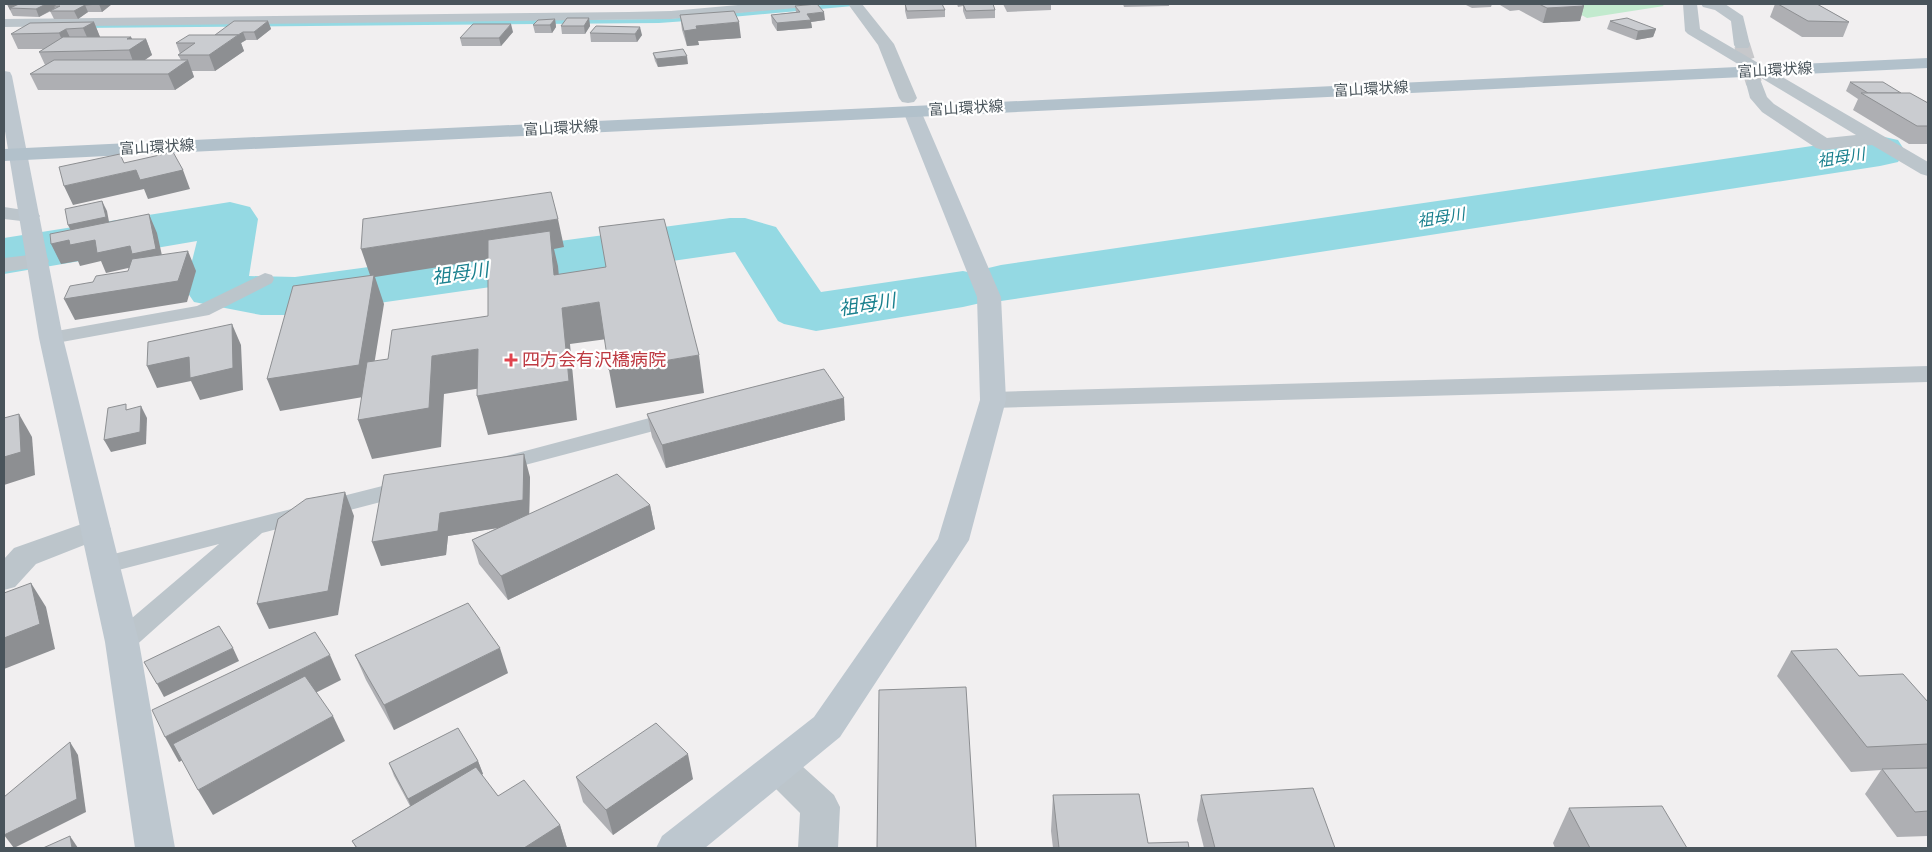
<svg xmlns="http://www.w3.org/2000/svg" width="1932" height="852" font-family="'Source Sans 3','Noto Sans JP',sans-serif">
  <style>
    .green { fill: #c2eace }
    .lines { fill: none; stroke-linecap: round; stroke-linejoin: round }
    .stream { fill: #94d9e3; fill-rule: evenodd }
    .river { fill: #94d9e3; fill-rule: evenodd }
    .street-tunnel { stroke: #c7c8cb; stroke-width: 16; stroke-dasharray: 16 8; stroke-linecap: butt }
    .lane { fill: #bcc5cb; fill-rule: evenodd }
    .street { fill: #bcc5cb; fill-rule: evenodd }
    .secondary { fill: #bdc7cf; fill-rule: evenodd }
    .primary { fill: #b2c1cb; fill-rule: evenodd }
    .wall { fill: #aeafb3 }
    .shaded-wall { fill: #8d8f92 }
    .building { fill: #caccd0; stroke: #8d8f92 }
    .health-dot { fill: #e0444e; stroke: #fff; stroke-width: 2 }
    .labels { text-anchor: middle; stroke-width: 4.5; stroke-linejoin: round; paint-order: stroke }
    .far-street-label { font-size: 15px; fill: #49545b; stroke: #fff }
    .far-water-label { font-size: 16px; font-style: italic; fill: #1a808e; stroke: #fff }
    .health-label { font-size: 18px; fill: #be3a42; stroke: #fff; text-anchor: start }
    .water-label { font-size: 19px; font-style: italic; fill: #1a808e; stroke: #fff }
  </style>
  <rect width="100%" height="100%" fill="#f1eff0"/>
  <polygon class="green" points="1561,4 1661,4 1664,6 1587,18"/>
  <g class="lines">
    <g class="stream">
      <polygon points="834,4 856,4 853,6 721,18 718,16 721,14"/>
      <polygon points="698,17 700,18 700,20 659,23 78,28 75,26 78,24 659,19"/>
    </g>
    <polygon class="river" points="1880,136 1898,140 1905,151 1898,162 1880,166 1001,301 988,298 985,302 963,307 816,331 784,324 778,321 735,252 295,315 261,315 194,302 185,289 197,241 4,274 4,238 230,202 250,207 258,219 249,276 295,277 730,218 745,218 776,227 821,292 963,271 977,274 980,270 1001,265"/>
    <polyline class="street-tunnel" points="1742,45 1754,83"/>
    <g class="lane">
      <polygon points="265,273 272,275 274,279 272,283 209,315 51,344 44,342 41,338 44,334 51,332 197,306"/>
      <polygon points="657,416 665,418 668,423 665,428 495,473 487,471 483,466 487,461"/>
      <polygon points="410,479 419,482 422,487 419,492 262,533 132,649 122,652 112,649 108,642 112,635 219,544 103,574 94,571 90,565 94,559"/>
    </g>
    <g class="street">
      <polygon points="749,4 803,4 801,7 796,8 671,19 4,27 4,19 629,12 671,11"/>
      <polygon points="848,4 862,4 894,44 917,98 914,102 908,103 902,102 899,98 878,45"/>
      <polygon points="1683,4 1697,4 1700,29 1928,162 1928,176 1921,174 1872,145 1823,150 1816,148 1762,112 1750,98 1746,83 1748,79 1760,79 1767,97 1774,104 1827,138 1856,135 1688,34 1685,31"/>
      <polygon points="1701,4 1725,4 1743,16 1750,45 1748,48 1736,48 1734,45 1731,21 1715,10 1703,7"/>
      <polygon points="4,207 37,212 40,216 37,220 30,222 4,219"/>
      <polygon points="38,254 46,256 49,261 46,266 4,272 4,258"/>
      <polygon points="1928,366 1928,382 993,408 984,406 980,400 984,394 993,392"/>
      <polygon points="96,519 107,522 111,529 107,536 36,564 15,587 4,590 4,559 14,548"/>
      <polygon points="778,751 791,756 834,795 840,807 838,848 798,848 800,813 765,778 759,767 765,756"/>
    </g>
    <g class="secondary">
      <polygon points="4,71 10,72 12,76 63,338 139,642 175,848 135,848 105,642 39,338 4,125"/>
      <polygon points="912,106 918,107 921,111 1001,297 1006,400 969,540 840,737 705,848 656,848 662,836 814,717 938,539 980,400 977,297 903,111 906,107"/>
    </g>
    <polygon class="primary" points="1928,58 1928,68 4,161 4,149"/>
  </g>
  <g class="wall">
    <polygon points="7,4 112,4 102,12 88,12 78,19 54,19 50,11 51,11 39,17 13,16"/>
    <polygon points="905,4 945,10 945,17 907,19 905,11"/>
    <polygon points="957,4 993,4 995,10 995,18 966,19 963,11 963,6 958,7"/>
    <polygon points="1003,4 1051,4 1051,10 1007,12"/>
    <polygon points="1123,4 1169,4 1169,6 1124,7"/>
    <polygon points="1464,4 1492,4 1491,7 1472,8"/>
    <polygon points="1500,4 1581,4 1584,6 1580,21 1543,23 1519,10 1510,11 1500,5"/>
    <polygon points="1775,4 1817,4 1849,22 1843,37 1802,37 1770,17"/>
    <polygon points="795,6 825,20 811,22 812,28 777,31 772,23 771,15 796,12"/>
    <polygon points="680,15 741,38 698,41 699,45 687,46 682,30"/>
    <polygon points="589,18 590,26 585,34 562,34 561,26"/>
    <polygon points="555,19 556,27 552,33 535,33 533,25"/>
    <polygon points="268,21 271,29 257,40 246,40 241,43 244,51 215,71 192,71 194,77 175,90 38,90 30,74 45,65 39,52 43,49 18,49 11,34 94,22 100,37 131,37 132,39 146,39 152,55 144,60 181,60 178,55 180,54 176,43 215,35"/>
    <polygon points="1610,21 1656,29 1653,37 1636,40 1607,29"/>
    <polygon points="596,26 642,35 637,42 591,42 590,33"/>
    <polygon points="513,32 501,46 462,46 460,38"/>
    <polygon points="653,53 688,64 658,67 655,61"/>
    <polygon points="1850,82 1901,93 1928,103 1928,144 1909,144 1853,110 1858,99 1846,91"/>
    <polygon points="647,414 845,420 666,468 652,437"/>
    <polygon points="530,477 529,514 650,505 655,529 508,600 479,564 472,540 497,528 448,536 446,555 381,566"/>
    <polygon points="1791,651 1859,676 1928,702 1928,836 1897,837 1865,794 1881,770 1851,772 1777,676"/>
    <polygon points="355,655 508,673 394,730 366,680"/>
    <polygon points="478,761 483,774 481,775 498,796 560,825 567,848 356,848 352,841 410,806 394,776 389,763"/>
    <polygon points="576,777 693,779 613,835 583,802"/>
    <polygon points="1053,795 1148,843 1189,848 1053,848 1051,831"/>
    <polygon points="1201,795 1335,848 1204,848 1197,820"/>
    <polygon points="1569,808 1687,848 1555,848 1553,843"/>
  </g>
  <g class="shaded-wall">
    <polygon points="7,4 21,4 10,8 11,10 10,10"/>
    <polygon points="46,4 64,4 54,6 55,8 39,17 36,9"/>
    <polygon points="99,4 112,4 102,12"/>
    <polygon points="85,5 88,12 78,19 74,11"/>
    <polygon points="1584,6 1580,21 1543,23 1547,8"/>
    <polygon points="824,12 825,20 811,22 812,28 777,31 777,23 807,14"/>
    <polygon points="589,18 590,26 585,34 584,26"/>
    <polygon points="555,19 556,27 552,33 550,25"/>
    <polygon points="268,21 271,29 257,40 254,32"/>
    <polygon points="94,22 100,37 90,44 83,28"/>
    <polygon points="739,22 741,38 698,41 699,45 687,46 684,31 696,26"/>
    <polygon points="511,24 513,32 501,46 499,38"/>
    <polygon points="640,27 642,35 637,42 635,34"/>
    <polygon points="66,29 73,44 66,49 59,33"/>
    <polygon points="1656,29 1653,37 1636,40 1638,31"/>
    <polygon points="243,32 246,40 241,43 244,51 215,71 209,55"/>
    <polygon points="131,37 135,46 146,39 152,55 135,67 129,50 127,39"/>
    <polygon points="687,56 688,64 658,67 656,59"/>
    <polygon points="188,60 194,77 175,90 168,74"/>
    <polygon points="136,170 183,170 190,189 148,199 144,189 73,205 64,186"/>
    <polygon points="102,201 107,211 110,227 73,235 68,225"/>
    <polygon points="149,214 157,233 165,269 137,266 106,273 101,261 80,266 78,261 61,264 51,244"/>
    <polygon points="558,219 564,247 554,249 558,266 562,310 554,275 552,249 375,277 384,304 369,396 280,411 267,379 371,278 361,249"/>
    <polygon points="188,251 196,271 187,302 75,320 64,299"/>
    <polygon points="599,302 607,339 570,344 577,420 488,435 477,396 562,308"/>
    <polygon points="232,324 241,345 243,390 200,400 191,381 157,388 147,366"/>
    <polygon points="478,349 488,387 444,394 441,447 372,459 358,420 432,356"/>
    <polygon points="699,355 704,393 616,408 609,370"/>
    <polygon points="844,398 845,420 666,468 662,445"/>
    <polygon points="141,406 147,418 146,444 111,452 104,440"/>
    <polygon points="19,414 32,437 35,475 4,485 4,457"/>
    <polygon points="524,454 530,477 529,523 448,536 446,555 381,566 372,542 440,513"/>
    <polygon points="345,492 354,516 338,615 269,629 257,604"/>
    <polygon points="650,505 655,529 508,600 501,576"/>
    <polygon points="31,583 46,607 55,649 4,669 4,638"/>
    <polygon points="233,648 239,661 164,697 157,684"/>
    <polygon points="500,648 508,673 394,730 384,705"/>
    <polygon points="330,655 341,680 179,762 165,737"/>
    <polygon points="333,716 345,741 213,815 198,790"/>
    <polygon points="70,742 78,755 86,812 14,848 4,835"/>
    <polygon points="688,754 693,779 613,835 606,810"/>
    <polygon points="478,761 483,774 413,812 408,799"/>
    <polygon points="560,825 567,848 524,848"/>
    <polygon points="70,836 78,848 72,848"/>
  </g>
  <g class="building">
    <polygon points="19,4 46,4 36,9 10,8"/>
    <polygon points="57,4 99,4 85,5 74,11 50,11 60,6 54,6"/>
    <polygon points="817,4 824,12 807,14 811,20 777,23 771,15 800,12 795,6"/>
    <polygon points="905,4 942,4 945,10 907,11"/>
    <polygon points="963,4 993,4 995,10 966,11"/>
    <polygon points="1539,4 1581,4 1584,6 1547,8"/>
    <polygon points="1778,4 1817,4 1849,22 1808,21"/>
    <polygon points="734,11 739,22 696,26 697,29 684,31 680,15"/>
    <polygon points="567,18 589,18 584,26 561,26"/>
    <polygon points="1627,18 1656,29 1638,31 1610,21"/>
    <polygon points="555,19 550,25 533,25 538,20"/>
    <polygon points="234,21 268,21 254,32 243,32 238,35 215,35"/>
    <polygon points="94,22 83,28 66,29 59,33 11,34 30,23"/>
    <polygon points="473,24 511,24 499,38 460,38"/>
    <polygon points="596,26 640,27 635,34 590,33"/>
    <polygon points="189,35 238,35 209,55 178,55 195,43 176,43"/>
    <polygon points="63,37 131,37 127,39 146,39 129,50 39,52"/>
    <polygon points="683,49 687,56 656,59 653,53"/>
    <polygon points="54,60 188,60 168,74 30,74"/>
    <polygon points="1850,82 1883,82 1901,93 1868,93"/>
    <polygon points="1861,93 1910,93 1928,103 1928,126 1917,126"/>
    <polygon points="173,152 183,170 140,180 136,170 64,186 59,167 120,154 124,163"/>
    <polygon points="551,192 558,219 361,249 363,219"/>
    <polygon points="102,201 106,217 68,225 65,209"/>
    <polygon points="149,214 156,249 132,254 130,246 97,253 95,240 70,245 69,240 51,244 50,234"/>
    <polygon points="664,219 699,355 609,370 599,302 562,308 569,381 477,396 478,349 432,356 429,408 358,420 367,362 388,359 392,330 488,316 488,240 550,231 554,275 606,267 599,227"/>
    <polygon points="188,251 178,281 64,299 70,286 93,282 96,276 128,271 132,259"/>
    <polygon points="374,275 359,365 267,379 293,286"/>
    <polygon points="232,324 233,368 190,378 189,357 147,366 148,342"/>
    <polygon points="824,369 844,398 662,445 647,414"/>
    <polygon points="126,404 126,410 141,406 140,432 104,440 108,408"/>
    <polygon points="19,414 21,452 4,457 4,418"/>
    <polygon points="524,454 523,500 440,513 438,531 372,542 384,475"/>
    <polygon points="617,474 650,505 501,576 472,540"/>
    <polygon points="345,492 328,591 257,604 278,519 306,499"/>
    <polygon points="31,583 40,624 4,638 4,593"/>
    <polygon points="468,603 500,648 384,705 355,655"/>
    <polygon points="219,626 233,648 157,684 144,662"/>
    <polygon points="315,632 330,655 165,737 152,710"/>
    <polygon points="1837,649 1859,676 1903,674 1928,702 1928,744 1867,747 1791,651"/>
    <polygon points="305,676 333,716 198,790 173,744"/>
    <polygon points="966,687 976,848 877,848 879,690"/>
    <polygon points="656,723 688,754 606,810 576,777"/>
    <polygon points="458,728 478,761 408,799 389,763"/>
    <polygon points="70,742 77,799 4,835 4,797"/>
    <polygon points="476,767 498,796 524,780 560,825 524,848 357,848 352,841"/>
    <polygon points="1928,768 1928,811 1915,812 1882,769"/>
    <polygon points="1313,788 1335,848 1215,848 1201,795"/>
    <polygon points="1139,794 1148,843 1188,842 1189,848 1059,848 1053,795"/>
    <polygon points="1662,806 1687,848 1590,848 1569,808"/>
    <polygon points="70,836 72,848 43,848"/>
  </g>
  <path class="health-dot" d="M508.5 352.5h5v5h5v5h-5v5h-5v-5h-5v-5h5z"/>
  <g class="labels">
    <g class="far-street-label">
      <text transform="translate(1775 70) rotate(-3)" y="5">富山環状線</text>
      <text transform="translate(1371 89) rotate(-3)" y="5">富山環状線</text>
      <text transform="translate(966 108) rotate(-3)" y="5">富山環状線</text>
      <text transform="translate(561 128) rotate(-3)" y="5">富山環状線</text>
      <text transform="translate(157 147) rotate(-3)" y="5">富山環状線</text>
    </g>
    <g class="far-water-label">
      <text transform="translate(1841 157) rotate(-9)" y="6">祖母川</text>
      <text transform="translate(1441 217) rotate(-9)" y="6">祖母川</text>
    </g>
    <g class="health-label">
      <text x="522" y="366">四方会有沢橋病院</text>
    </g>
    <g class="water-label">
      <text transform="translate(460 273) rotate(-8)" y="7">祖母川</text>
      <text transform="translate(867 304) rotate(-9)" y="7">祖母川</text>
    </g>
  </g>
  <rect width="1932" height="852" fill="none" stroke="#49545b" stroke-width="10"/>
</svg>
